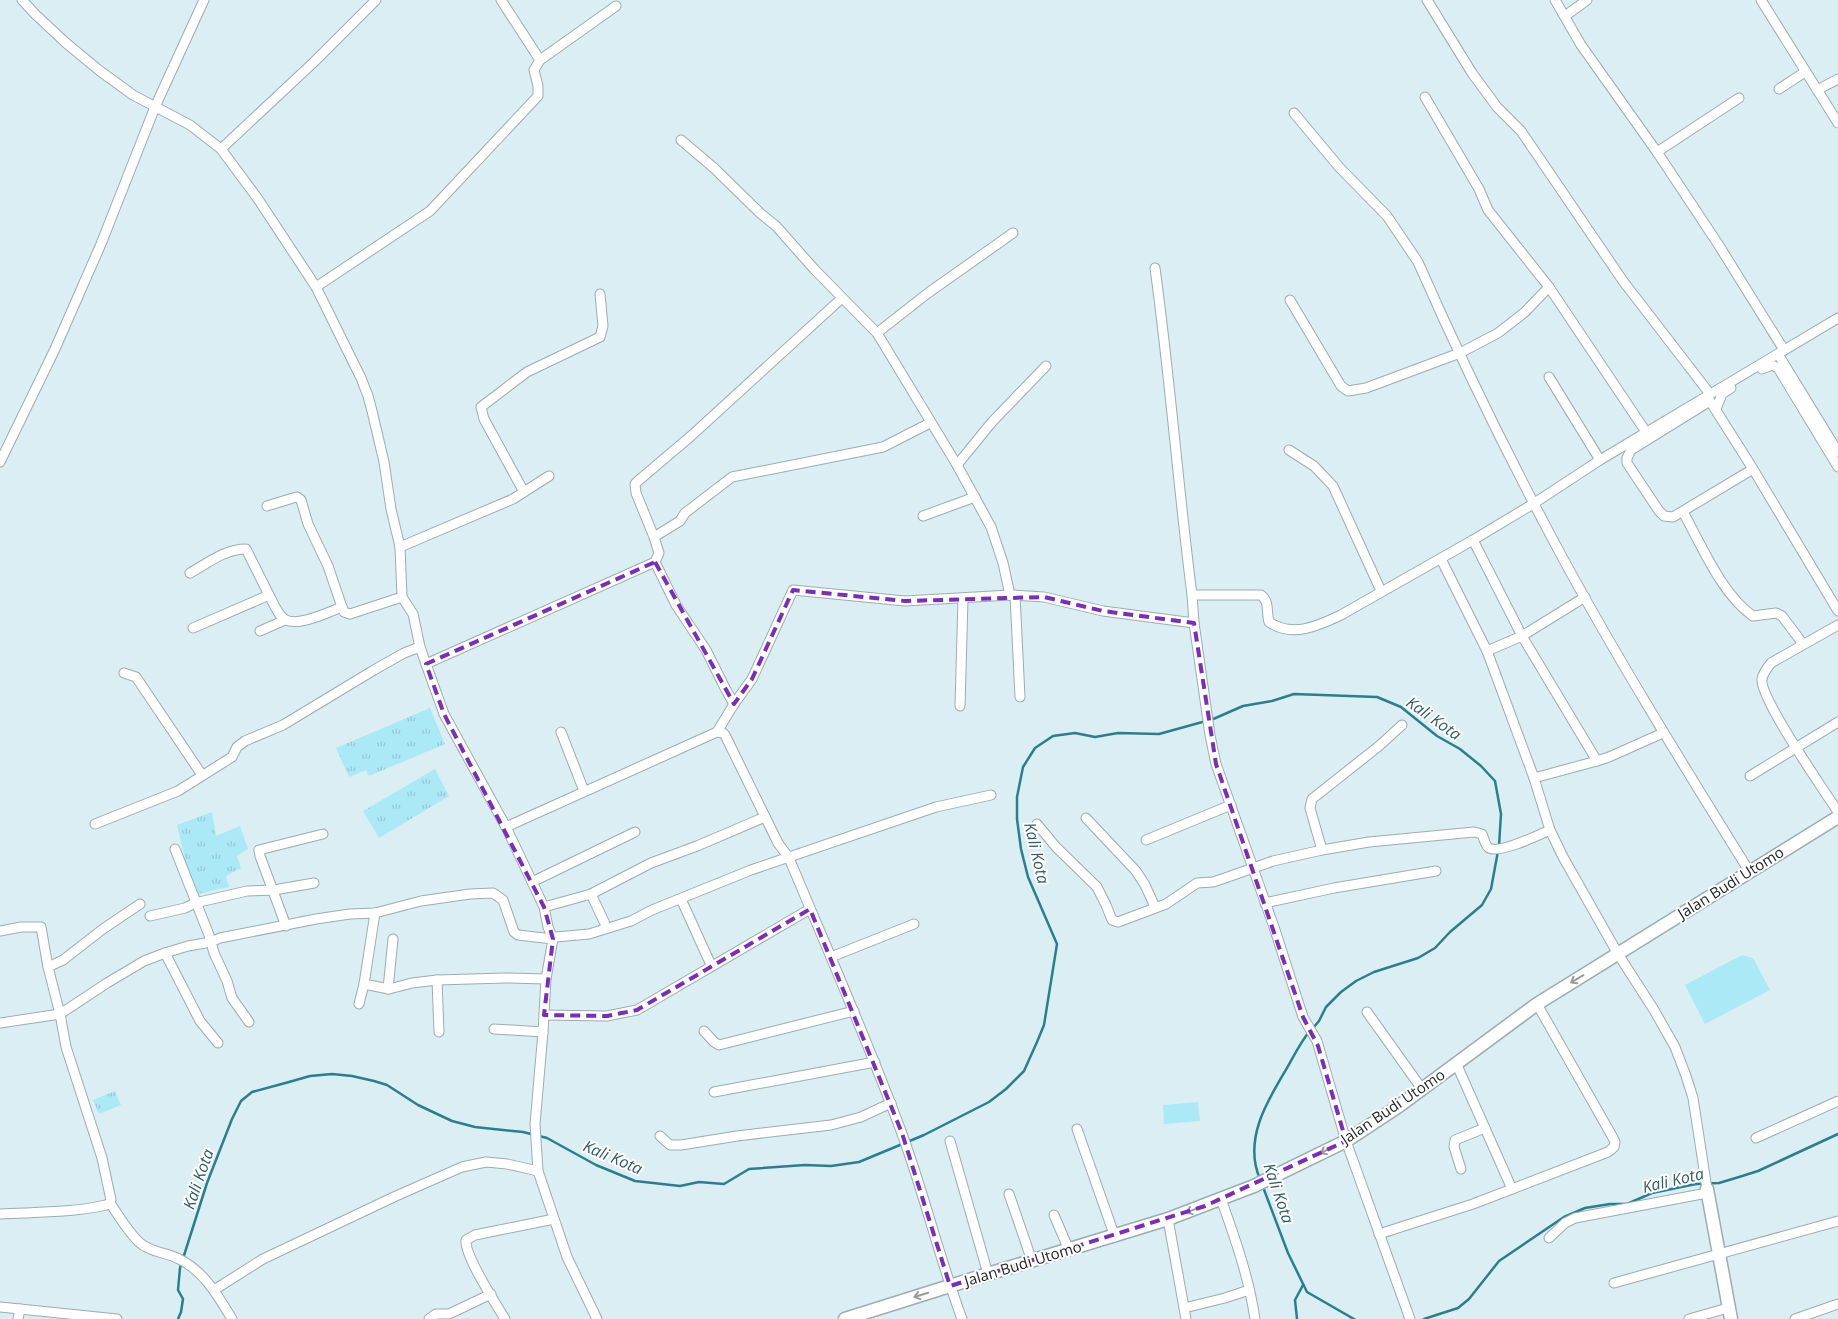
<svg xmlns="http://www.w3.org/2000/svg" width="1838" height="1319" font-family="'Open Sans',sans-serif">
  <style>
    .grass { fill: url(#grass-tufts) }
    .pitch { fill: #abe9f7 }
    .lines { fill: none; stroke-linecap: round; stroke-linejoin: round }
    .stream { stroke: #2a7f8f; stroke-width: 2.5 }
    .street-casing { stroke: #9badb1; stroke-width: 11 }
    .secondary-casing { stroke: #9badb1; stroke-width: 15 }
    .street { stroke: #fff; stroke-width: 9 }
    .secondary { stroke: #fff; stroke-width: 12 }
    .oneway { stroke: #999c9d }
    .marked { fill: none; stroke: #7b2cbf; stroke-width: 4; stroke-dasharray: 10 6; stroke-linejoin: round }
    .labels { text-anchor: middle; stroke-width: 4; stroke-linejoin: round; paint-order: stroke }
    .street-label { font-size: 15px; fill: #1c2325; stroke: #fff }
    .water-label { font-size: 16px; font-style: italic; fill: #2d5d67; stroke: #fff }
  </style>
  <defs>
    <pattern id="grass-tufts" width="24" height="20" patternUnits="userSpaceOnUse" patternTransform="scale(1.25)"><rect width="24" height="20" fill="#abe9f7"/><path d="M3 7l-1-3M5 7V3M7 7l1-3M15 17l-1-3M17 17v-4M19 17l1-3" fill="none" stroke="#93c8d4"/></pattern>
  </defs>
  <rect width="100%" height="100%" fill="#dbeef3"/>
  <g class="grass">
    <polygon points="430,708 445,744 369,776 366,770 349,777 336,748"/>
    <polygon points="435,769 449,796 379,838 363,811"/>
    <polygon points="212,812 216,836 240,826 248,849 237,856 241,868 226,876 229,887 194,895 179,863 185,860 177,825"/>
    <polygon points="115,1091 121,1105 99,1114 93,1100"/>
  </g>
  <g class="pitch">
    <polygon points="1742,955 1753,958 1770,990 1705,1024 1685,985"/>
    <polygon points="1198,1102 1200,1121 1164,1124 1163,1105"/>
  </g>
  <g class="lines">
    <g class="stream">
      <polyline points="1211,720 1243,706 1272,701 1294,694 1377,697 1401,707 1437,736 1460,749 1481,766 1495,781 1501,814 1499,846"/>
      <polyline points="1313,1028 1319,1021 1326,1007 1341,992 1356,981 1374,972 1418,958 1435,948 1450,932 1482,905 1491,889 1498,851"/>
      <path d="M1260 1179C1243 1140 1267 1101 1287 1068 1294 1056 1300 1043 1309 1032"/>
      <polyline points="1263,1187 1288,1253 1307,1292 1354,1319"/>
      <polyline points="178,1319 181,1312 183,1299 178,1290 180,1268 207,1183 232,1119 241,1101 252,1092 289,1082 310,1076 332,1074 352,1076 374,1081 387,1085 418,1105 452,1121 475,1127 523,1132 547,1138 596,1165 635,1181 680,1186 699,1182 724,1184 749,1169 805,1165 831,1166 859,1162 924,1135 989,1102 1006,1089 1024,1071 1037,1042 1044,1025 1057,944 1028,877 1021,849 1017,819 1017,797 1023,767 1035,748 1053,736 1075,733 1095,737 1118,733 1159,734 1206,721"/>
      <polyline points="1297,1319 1295,1300 1303,1285"/>
      <polyline points="1424,1319 1458,1308 1469,1299 1499,1261 1564,1217 1585,1208 1610,1204 1627,1204 1652,1193 1696,1184 1719,1183 1739,1177 1758,1171 1838,1134"/>
    </g>
    <g class="street-casing">
      <g id="street">
        <polyline points="22,0 36,15 66,43 100,71 133,95 190,125 221,149 258,199 316,287 361,378 368,396 372,411 384,462 391,509 400,547 402,597 413,614 420,647 426,664 444,714 506,827 544,907 548,927 553,939 546,979 543,1032 535,1124 538,1171 567,1257 597,1319"/>
        <polyline points="501,0 540,60"/>
        <polyline points="1427,0 1472,73 1497,107 1521,131 1623,281 1710,394"/>
        <polyline points="1555,0 1581,45 1657,152 1718,244 1784,350"/>
        <polyline points="1761,0 1838,123"/>
        <polyline points="1565,16 1587,0"/>
        <polyline points="1779,89 1805,72"/>
        <polyline points="1817,90 1838,79"/>
        <polyline points="1425,97 1479,189 1488,210 1549,287 1646,432"/>
        <path d="M1294 113 1339 167 1387 216 1418 262C1461 360 1509 458 1560 553 1619 662 1684 766 1749 871"/>
        <polyline points="681,140 714,168 760,213 776,226 815,270 877,333 957,465 991,527 1003,563 1010,595"/>
        <polyline points="221,149 314,62 376,0"/>
        <polyline points="1657,152 1739,98"/>
        <path d="M1155 268C1170 377 1178 486 1192 595"/>
        <polyline points="316,287 430,211 538,96 538,86 534,70 540,60 616,6"/>
        <polyline points="1290,300 1341,386 1348,391 1366,388 1460,353 1498,333 1525,312 1549,287"/>
        <polyline points="877,333 928,293 1013,233"/>
        <polyline points="1778,354 1838,452"/>
        <polyline points="1762,369 1772,365 1778,368 1838,467"/>
        <polyline points="1549,377 1600,460"/>
        <polyline points="1716,409 1722,394 1731,388"/>
        <polyline points="1289,450 1314,466 1333,486 1381,591"/>
        <polyline points="0,462 55,349 101,244 155,107 204,0"/>
        <polyline points="957,465 992,422 1046,366"/>
        <polyline points="1753,469 1673,517 1664,516 1659,511 1627,463 1627,458 1631,450 1710,401 1753,469 1838,611"/>
        <polyline points="524,492 484,419 481,407 527,372 600,337 603,326 600,294"/>
        <polyline points="267,506 293,498 297,497 301,500 308,524 328,566 342,607"/>
        <path d="M1683 512C1701 544 1722 595 1753 616L1776 613 1782 616 1803 644"/>
        <polyline points="923,516 975,497"/>
        <polyline points="654,537 636,493 635,484 638,481 691,436 842,298"/>
        <polyline points="1473,540 1522,636 1597,761 1609,757 1663,733"/>
        <polyline points="400,547 513,499 549,476"/>
        <polyline points="1441,559 1487,651 1534,778 1550,830 1563,857 1618,954 1654,1010 1675,1047 1686,1076 1693,1098 1707,1189"/>
        <polyline points="655,562 676,605 706,650 725,688 734,704"/>
        <path d="M190 573C208 563 225 549 246 549L269 595 193 628"/>
        <path d="M269 595C273 602 277 613 283 618 295 629 328 612 342 607L344 612 350 614 402 597"/>
        <polyline points="1015,595 1020,697"/>
        <path d="M1838 625 1771 663C1767 668 1763 673 1762 679 1759 697 1825 792 1838 812"/>
        <polyline points="260,631 285,620"/>
        <polyline points="1487,651 1522,636 1585,597"/>
        <polyline points="426,664 655,562 659,553 654,537 680,521 685,513 732,477 883,447 930,423"/>
        <polyline points="124,673 136,677 202,775"/>
        <polyline points="960,706 963,599"/>
        <polyline points="561,732 584,791"/>
        <polyline points="717,732 734,704 752,679 793,590 905,601 1010,595 1044,597 1103,611 1194,623"/>
        <polyline points="1750,776 1838,722"/>
        <polyline points="1534,778 1597,761"/>
        <polyline points="1086,818 1136,871 1145,885 1155,907"/>
        <polyline points="95,824 178,791 232,757 237,747 245,741 283,725 374,670 404,653 420,647"/>
        <path d="M1037 824 1056 847 1097 887 1106 905 1112 920 1118 922 1166 904 1197 883 1213 882 1225 878 1273 861 1322 850 1369 842 1474 832 1482 834C1484 838 1485 846 1489 848 1499 854 1539 835 1550 830"/>
        <path d="M506 827 717 732 723 733 725 735 778 843 789 858C827 949 867 1039 901 1131 924 1193 939 1257 962 1319"/>
        <polyline points="1146,840 1231,805"/>
        <polyline points="175,849 209,935 214,953 227,981 232,998 249,1022"/>
        <polyline points="1322,850 1310,808 1312,799 1379,746 1402,725"/>
        <polyline points="532,882 635,832"/>
        <polyline points="591,894 607,928"/>
        <polyline points="681,899 711,965"/>
        <polyline points="1265,903 1334,888 1436,871"/>
        <polyline points="544,907 591,894 651,863 697,846 765,817"/>
        <polyline points="150,916 185,908 195,903 247,891 274,890 314,883"/>
        <polyline points="286,926 260,856 259,850 323,834"/>
        <path d="M0 931 21 927H41L48 967 60 1014 66 1047 102 1158 111 1200 110 1203 106 1205C71 1213 36 1212 0 1214"/>
        <polyline points="165,953 200,1021 218,1043"/>
        <polyline points="831,957 914,924"/>
        <polyline points="48,967 63,960 103,929 140,904"/>
        <polyline points="437,980 439,1032"/>
        <polyline points="364,984 389,989 412,983 437,980 505,978 546,979"/>
        <polyline points="388,989 393,939"/>
        <polyline points="359,1004 364,984 375,913"/>
        <polyline points="1367,1012 1422,1089"/>
        <polyline points="544,1015 607,1016 637,1010 810,909"/>
        <polyline points="0,1023 60,1014 107,983 144,961 165,953 188,946 211,942 220,938 316,919 350,914 375,913 421,901 470,894 493,893 503,900 514,932 518,935 553,939 556,937 589,934 631,921 652,910 751,870 936,807 991,795"/>
        <polyline points="494,1029 543,1032"/>
        <polyline points="704,1031 714,1042 719,1045 854,1011"/>
        <polyline points="1456,1063 1512,1189"/>
        <polyline points="714,1092 875,1062"/>
        <polyline points="1077,1129 1115,1237"/>
        <polyline points="660,1136 670,1145 681,1145 737,1136 831,1125 861,1117 891,1103"/>
        <polyline points="1756,1138 1838,1101"/>
        <polyline points="950,1141 988,1274"/>
        <polyline points="1461,1169 1454,1147 1455,1140 1485,1128"/>
        <polyline points="1009,1194 1032,1261"/>
        <path d="M1221 1199C1235 1238 1249 1278 1255 1319"/>
        <path d="M110 1203C119 1216 128 1232 140 1243 152 1253 166 1252 179 1259 204 1271 218 1296 232 1319"/>
        <polyline points="1054,1215 1069,1250"/>
        <polyline points="1168,1219 1186,1319"/>
        <polyline points="1379,1234 1473,1204 1608,1152 1614,1147 1615,1142 1612,1136 1537,1004"/>
        <polyline points="1549,1238 1565,1223 1575,1218 1707,1193"/>
        <polyline points="1614,1283 1838,1221"/>
        <polyline points="214,1290 263,1259 396,1196 462,1167 486,1162 507,1164 538,1171"/>
        <polyline points="0,1307 20,1309 18,1319"/>
        <polyline points="1184,1308 1225,1298 1249,1290"/>
        <polyline points="20,1309 117,1319"/>
        <polyline points="429,1319 436,1314 449,1314 491,1294"/>
        <path d="M505 1319C496 1304 464 1255 466 1240L475 1235 554 1219"/>
        <path d="M1410 1319 1346 1141 1317 1041 1303 1017 1274 927 1216 764 1210 735 1194 623 1192 595H1261C1270 602 1266 612 1269 622 1292 638 1318 626 1341 615L1473 540 1533 504 1600 460 1838 318"/>
        <polyline points="1689,1319 1728,1308"/>
        <polyline points="1795,1319 1838,1304"/>
      </g>
    </g>
    <g class="secondary-casing">
      <g id="secondary">
        <polyline points="1707,1189 1731,1319"/>
        <polyline points="845,1319 988,1274 1168,1219 1254,1186 1346,1141 1399,1106 1537,1004 1838,817"/>
      </g>
    </g>
    <use href="#street" class="street"/>
    <use href="#secondary" class="secondary"/>
  </g>
  <defs><path id="oneway-shaft" d="M-6 0H5M1.5-3L5.5 0L1.5 3" fill="none" stroke-width="1.6" stroke-linecap="round" stroke-linejoin="round" transform="scale(1.25)"/></defs>
  <g class="oneway">
    <use href="#oneway-shaft" transform="translate(1577 979) rotate(149)"/>
    <use href="#oneway-shaft" transform="translate(1327 1150) rotate(154)"/>
    <use href="#oneway-shaft" transform="translate(1193 1210) rotate(160)"/>
    <use href="#oneway-shaft" transform="translate(921 1295) rotate(163)"/>
  </g>
  <path class="marked" d="M655 562 734 704 752 679 793 590 905 601 1044 597 1103 611 1194 623 1216 764 1303 1017 1318 1046 1346 1141 1205 1206 950 1286 902 1133 810 909 637 1010 607 1016 544 1015 553 939 544 907 444 714 426 664Z"/>
  <g class="labels">
    <g class="street-label">
      <text transform="translate(1731 883) rotate(-32)" y="5">Jalan Budi Utomo</text>
      <text transform="translate(1393 1107) rotate(-34)" y="5">Jalan Budi Utomo</text>
      <text transform="translate(1023 1264) rotate(-17)" y="5">Jalan Budi Utomo</text>
    </g>
    <g class="water-label">
      <text transform="translate(1434 718) rotate(35)" y="6">Kali Kota</text>
      <text transform="translate(1037 853) rotate(77)" y="6">Kali Kota</text>
      <text transform="translate(613 1157) rotate(23)" y="6">Kali Kota</text>
      <text transform="translate(198 1179) rotate(-71)" y="6">Kali Kota</text>
      <text transform="translate(1673 1180) rotate(-13)" y="6">Kali Kota</text>
      <text transform="translate(1279 1193) rotate(71)" y="6">Kali Kota</text>
    </g>
  </g>
</svg>
